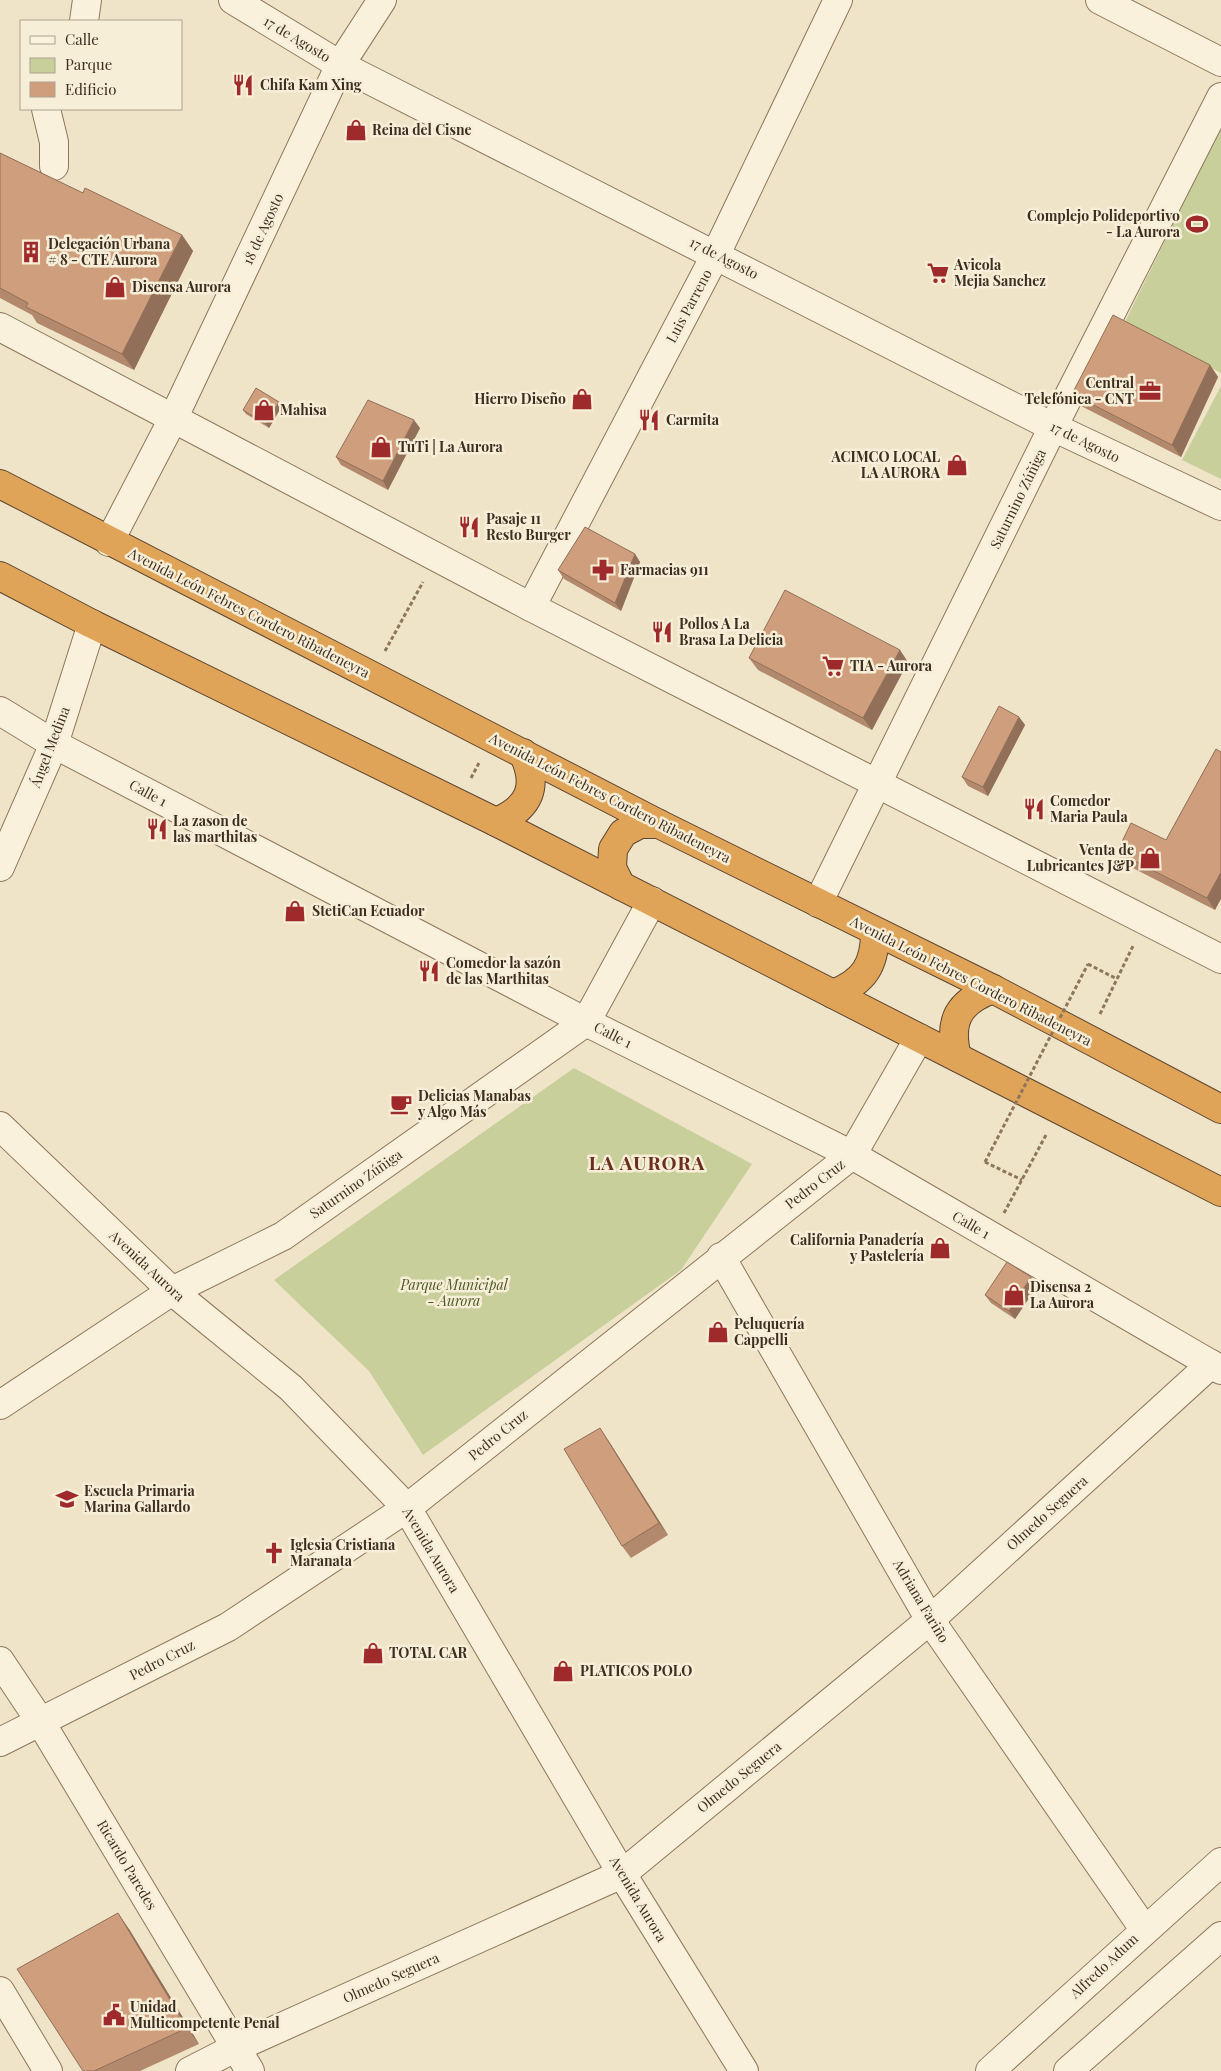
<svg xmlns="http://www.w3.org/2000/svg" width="1221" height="2071" font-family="'Playfair Display',serif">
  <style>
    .green { fill: #c9cf9b }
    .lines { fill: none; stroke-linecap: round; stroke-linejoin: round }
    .minor-casing { stroke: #8d765c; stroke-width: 30 }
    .highway-casing { stroke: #5b4430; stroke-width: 30 }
    .path { stroke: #8d765c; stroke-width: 3; stroke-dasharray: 4 2.5; stroke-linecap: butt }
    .minor { stroke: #faf1dc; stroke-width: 28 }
    .highway { stroke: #e0a458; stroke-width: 28 }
    .path-bridge { stroke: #8d765c; stroke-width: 3; stroke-dasharray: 4 2.5; stroke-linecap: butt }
    .wall { fill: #b2896c }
    .shaded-wall { fill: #916f58 }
    .building { fill: #cf9f7d; stroke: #916f58 }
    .labels { text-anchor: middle; stroke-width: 5; stroke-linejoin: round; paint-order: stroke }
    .street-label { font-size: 14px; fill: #3d2e20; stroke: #f7eed8 }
    .poi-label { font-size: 14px; font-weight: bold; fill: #3d2e20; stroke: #f7eed8; text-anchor: start }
    .park-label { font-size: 14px; font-style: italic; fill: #4d5a26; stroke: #f7eed8 }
    .district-label { font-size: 19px; font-weight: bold; letter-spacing: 1px; fill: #6b2e1e; stroke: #f7eed8 }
  </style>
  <rect width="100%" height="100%" fill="#f0e4c8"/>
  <g class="green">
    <polygon points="1221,126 1221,373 1125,322"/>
    <polygon points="1221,386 1221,479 1182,460"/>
    <polygon points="574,1068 752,1164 681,1270 423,1455 369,1371 274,1280"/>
  </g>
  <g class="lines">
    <g class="minor-casing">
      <g id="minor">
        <polyline points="233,0 340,65 1053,427 1221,506"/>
        <polyline points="1100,0 1221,62"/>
        <polyline points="84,21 87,0"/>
        <polyline points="46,109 54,142 54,166"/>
        <polyline points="0,327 531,607 1221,959"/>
        <polyline points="109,542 173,419 340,65 382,0"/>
        <polyline points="531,607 716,254 838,0"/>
        <polyline points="0,711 54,744 586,1022 852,1155 1221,1370"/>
        <polyline points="0,867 54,744 92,624"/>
        <polyline points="818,903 1053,427 1221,97"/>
        <polyline points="0,1126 172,1291 291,1388 407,1508 622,1874 744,2071"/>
        <polyline points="721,1257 930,1620 1144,1929"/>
        <polyline points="0,1405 172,1291 283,1236 586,1022 652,901"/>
        <polyline points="0,1661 40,1721 250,2071"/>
        <polyline points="0,1742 228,1627 407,1508 852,1155 919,1038"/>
        <polyline points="0,1991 48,2071"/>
        <polyline points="190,2071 235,2048 622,1874 930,1620 1211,1364"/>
        <polyline points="990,2071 1221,1862"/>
        <polyline points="1068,2071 1221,1936"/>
      </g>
    </g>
    <g class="highway-casing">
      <g id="highway">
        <polyline points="0,484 659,824 993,989 1221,1109"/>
        <polyline points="0,576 92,624 496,822 1221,1192"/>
        <path d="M496 822C530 808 539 786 523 753"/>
        <polyline points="621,886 612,868 613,849 623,833 640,824 659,824"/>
        <path d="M833 994C864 982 875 965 875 932"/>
        <path d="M957 1057C948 1021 958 1002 993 989"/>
      </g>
    </g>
    <g class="path">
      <polyline points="385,651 423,582"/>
      <polyline points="471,778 480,761"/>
      <polyline points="1088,964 1117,979"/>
      <polyline points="1100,1014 1133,946"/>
      <polyline points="985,1162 1022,1180"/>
      <polyline points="1004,1213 1046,1135"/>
    </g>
    <use href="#minor" class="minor"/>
    <use href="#highway" class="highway"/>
    <polyline class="path-bridge" points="985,1162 1088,964"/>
  </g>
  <g class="wall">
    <polygon points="0,153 83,193 182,235 193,251 134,370 37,323 32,315 0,298"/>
    <polygon points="1210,365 1218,377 1181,457 1081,406 1072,394"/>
    <polygon points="282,406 269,428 246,414 243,410"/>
    <polygon points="420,428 388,490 341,465 336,457"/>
    <polygon points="635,554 640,562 621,611 564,579 558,570"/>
    <polygon points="749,658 908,662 872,730 758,670"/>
    <polygon points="1019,717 1025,725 988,796 968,786 962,777"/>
    <polygon points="1216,749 1215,910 1125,864 1117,852 1166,840"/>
    <polygon points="1031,1277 1037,1286 1015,1319 991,1303 985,1295"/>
    <polygon points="608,1440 668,1535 631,1558 622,1546"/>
    <polygon points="129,1929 199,2044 140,2071 83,2071"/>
  </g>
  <g class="shaded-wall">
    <polygon points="182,235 193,251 134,370 122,354"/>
    <polygon points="1210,365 1218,377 1181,457 1172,445"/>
    <polygon points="279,402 282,406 269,428 266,424"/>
    <polygon points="414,420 420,428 388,490 383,481"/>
    <polygon points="635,554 640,562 621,611 615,603"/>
    <polygon points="900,650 908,662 872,730 863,718"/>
    <polygon points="1019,717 1025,725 988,796 983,787"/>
    <polygon points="1221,872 1221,899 1215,910 1207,898"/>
    <polygon points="1031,1277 1037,1286 1015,1319 1009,1311"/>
    <polygon points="600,1428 608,1440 668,1535 659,1523"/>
    <polygon points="118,1913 129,1929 199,2044 187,2028"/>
  </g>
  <g class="building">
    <polygon points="0,153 83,193 85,188 182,235 122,354 26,307 28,303 0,288"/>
    <polygon points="1113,315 1210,365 1172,445 1072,394"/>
    <polygon points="256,388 279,402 266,424 243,410"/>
    <polygon points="368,400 414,420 383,481 336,457"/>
    <polygon points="585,527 635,554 615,603 558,570"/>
    <polygon points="785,590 900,650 863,718 749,658"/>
    <polygon points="999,706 1019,717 983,787 962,777"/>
    <polygon points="1216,749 1221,752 1221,872 1207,898 1117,852 1131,823 1166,840"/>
    <polygon points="1007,1262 1031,1277 1009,1311 985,1295"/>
    <polygon points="600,1428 659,1523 622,1546 564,1449"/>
    <polygon points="118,1913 187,2028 94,2071 83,2071 17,1969"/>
  </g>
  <defs>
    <g id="restaurant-bare" transform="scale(1.725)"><path d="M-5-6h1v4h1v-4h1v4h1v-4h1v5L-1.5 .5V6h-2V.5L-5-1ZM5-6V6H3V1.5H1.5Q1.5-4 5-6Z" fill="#9e2a2b" stroke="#f7eed8" stroke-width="2.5" paint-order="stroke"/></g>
    <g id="shop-bare" transform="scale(1.725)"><path d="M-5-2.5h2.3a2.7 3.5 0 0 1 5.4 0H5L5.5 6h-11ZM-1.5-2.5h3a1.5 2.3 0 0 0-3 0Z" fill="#9e2a2b" stroke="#f7eed8" stroke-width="2.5" paint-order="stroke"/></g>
    <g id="stadium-bare" transform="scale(1.725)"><path d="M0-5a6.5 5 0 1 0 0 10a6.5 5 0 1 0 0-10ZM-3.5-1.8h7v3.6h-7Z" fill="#9e2a2b" stroke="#f7eed8" stroke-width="2.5" paint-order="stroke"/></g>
    <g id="building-bare" transform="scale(1.725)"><path d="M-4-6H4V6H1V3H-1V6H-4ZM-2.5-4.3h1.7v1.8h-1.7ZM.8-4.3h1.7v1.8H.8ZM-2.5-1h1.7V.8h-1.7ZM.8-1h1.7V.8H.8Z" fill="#9e2a2b" stroke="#f7eed8" stroke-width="2.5" paint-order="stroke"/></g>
    <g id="supermarket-bare" transform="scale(1.725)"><path d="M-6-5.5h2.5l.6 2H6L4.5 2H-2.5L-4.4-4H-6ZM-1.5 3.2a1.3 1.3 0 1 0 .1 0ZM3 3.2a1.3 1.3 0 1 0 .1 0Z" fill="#9e2a2b" stroke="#f7eed8" stroke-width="2.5" paint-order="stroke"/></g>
    <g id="office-bare" transform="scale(1.725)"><path d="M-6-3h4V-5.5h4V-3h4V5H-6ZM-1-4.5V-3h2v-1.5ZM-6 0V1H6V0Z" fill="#9e2a2b" stroke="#f7eed8" stroke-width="2.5" paint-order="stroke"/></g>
    <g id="pharmacy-bare" transform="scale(1.725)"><path d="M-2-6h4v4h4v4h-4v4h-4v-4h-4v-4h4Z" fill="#9e2a2b" stroke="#f7eed8" stroke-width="2.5" paint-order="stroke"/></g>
    <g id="cafe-bare" transform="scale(1.725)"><path d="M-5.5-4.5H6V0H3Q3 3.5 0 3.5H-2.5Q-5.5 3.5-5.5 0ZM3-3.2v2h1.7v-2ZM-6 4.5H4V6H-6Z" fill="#9e2a2b" stroke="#f7eed8" stroke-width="2.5" paint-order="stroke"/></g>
    <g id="school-bare" transform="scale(1.725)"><path d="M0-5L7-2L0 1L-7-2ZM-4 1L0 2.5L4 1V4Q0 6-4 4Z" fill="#9e2a2b" stroke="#f7eed8" stroke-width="2.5" paint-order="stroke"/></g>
    <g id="church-bare" transform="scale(1.725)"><path d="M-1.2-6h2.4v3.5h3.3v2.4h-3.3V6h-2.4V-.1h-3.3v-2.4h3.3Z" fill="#9e2a2b" stroke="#f7eed8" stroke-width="2.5" paint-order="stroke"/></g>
    <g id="civic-bare" transform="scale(1.725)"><path d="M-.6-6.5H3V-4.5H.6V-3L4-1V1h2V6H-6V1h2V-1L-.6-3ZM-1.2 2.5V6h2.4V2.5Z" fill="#9e2a2b" stroke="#f7eed8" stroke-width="2.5" paint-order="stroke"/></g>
  </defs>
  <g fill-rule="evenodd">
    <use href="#restaurant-bare" x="243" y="85"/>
    <use href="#shop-bare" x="356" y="130"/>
    <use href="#stadium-bare" x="1197" y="224"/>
    <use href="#building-bare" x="31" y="252"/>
    <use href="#supermarket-bare" x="938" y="273"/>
    <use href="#shop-bare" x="115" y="287"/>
    <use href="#office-bare" x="1150" y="391"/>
    <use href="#shop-bare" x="582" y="399"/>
    <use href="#shop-bare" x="264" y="410"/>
    <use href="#restaurant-bare" x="649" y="420"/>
    <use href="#shop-bare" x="381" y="447"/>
    <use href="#shop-bare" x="957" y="465"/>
    <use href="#restaurant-bare" x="469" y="527"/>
    <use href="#pharmacy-bare" x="603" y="570"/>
    <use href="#restaurant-bare" x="662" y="632"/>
    <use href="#supermarket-bare" x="833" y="666"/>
    <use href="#restaurant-bare" x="1034" y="809"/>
    <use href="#restaurant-bare" x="157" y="829"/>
    <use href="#shop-bare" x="1150" y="858"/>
    <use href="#shop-bare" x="295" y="911"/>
    <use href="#restaurant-bare" x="429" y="971"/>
    <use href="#cafe-bare" x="401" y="1104"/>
    <use href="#shop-bare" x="940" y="1248"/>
    <use href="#shop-bare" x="1014" y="1295"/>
    <use href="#shop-bare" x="718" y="1332"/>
    <use href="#school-bare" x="67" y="1499"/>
    <use href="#church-bare" x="274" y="1553"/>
    <use href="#shop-bare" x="373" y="1653"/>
    <use href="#shop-bare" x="563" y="1671"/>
    <use href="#civic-bare" x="114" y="2015"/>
  </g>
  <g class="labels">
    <g class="street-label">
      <text transform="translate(297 39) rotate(31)" y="5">17 de Agosto</text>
      <text transform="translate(263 229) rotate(-65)" y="5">18 de Agosto</text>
      <text transform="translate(724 258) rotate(27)" y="5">17 de Agosto</text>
      <text transform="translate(689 306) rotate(-62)" y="5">Luis Parreno</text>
      <text transform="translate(1085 442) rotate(26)" y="5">17 de Agosto</text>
      <text transform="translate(1018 499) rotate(-64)" y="5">Saturnino Zúñiga</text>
      <text transform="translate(249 613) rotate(27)" y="5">Avenida León Febres Cordero Ribadeneyra</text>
      <text transform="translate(50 747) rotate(-69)" y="5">Ángel Medina</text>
      <text transform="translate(148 793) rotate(28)" y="5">Calle 1</text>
      <text transform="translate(610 798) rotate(27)" y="5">Avenida León Febres Cordero Ribadeneyra</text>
      <text transform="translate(971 981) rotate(27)" y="5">Avenida León Febres Cordero Ribadeneyra</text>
      <text transform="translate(613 1035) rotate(27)" y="5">Calle 1</text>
      <text transform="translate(356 1184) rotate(-35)" y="5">Saturnino Zúñiga</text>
      <text transform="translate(815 1184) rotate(-38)" y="5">Pedro Cruz</text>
      <text transform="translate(971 1225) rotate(30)" y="5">Calle 1</text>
      <text transform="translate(147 1266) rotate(43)" y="5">Avenida Aurora</text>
      <text transform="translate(498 1435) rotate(-39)" y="5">Pedro Cruz</text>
      <text transform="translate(1047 1513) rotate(-42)" y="5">Olmedo Seguera</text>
      <text transform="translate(431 1550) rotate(59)" y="5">Avenida Aurora</text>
      <text transform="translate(921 1601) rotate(59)" y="5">Adriana Fariño</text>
      <text transform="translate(162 1660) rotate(-27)" y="5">Pedro Cruz</text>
      <text transform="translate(739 1777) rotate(-39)" y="5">Olmedo Seguera</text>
      <text transform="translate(127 1865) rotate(59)" y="5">Ricardo Paredes</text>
      <text transform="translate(638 1899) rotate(59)" y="5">Avenida Aurora</text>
      <text transform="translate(1104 1966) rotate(-43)" y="5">Alfredo Adum</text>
      <text transform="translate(391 1978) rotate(-24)" y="5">Olmedo Seguera</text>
    </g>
    <g class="poi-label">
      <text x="260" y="90">Chifa Kam Xing</text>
      <text x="372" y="135">Reina del Cisne</text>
      <text x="1180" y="221" text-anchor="end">Complejo Polideportivo<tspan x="1180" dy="16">- La Aurora</tspan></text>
      <text x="48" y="249">Delegación Urbana<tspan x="48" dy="16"># 8 - CTE Aurora</tspan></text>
      <text x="954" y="270">Avicola<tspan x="954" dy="16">Mejia Sanchez</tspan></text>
      <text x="132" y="292">Disensa Aurora</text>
      <text x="1134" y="388" text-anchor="end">Central<tspan x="1134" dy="16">Telefónica - CNT</tspan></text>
      <text x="566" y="404" text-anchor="end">Hierro Diseño</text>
      <text x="280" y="415">Mahisa</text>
      <text x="666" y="425">Carmita</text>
      <text x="398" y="452">TuTi | La Aurora</text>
      <text x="940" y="462" text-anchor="end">ACIMCO LOCAL<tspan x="940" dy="16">LA AURORA</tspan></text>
      <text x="486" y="524">Pasaje 11<tspan x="486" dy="16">Resto Burger</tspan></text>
      <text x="620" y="575">Farmacias 911</text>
      <text x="679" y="629">Pollos A La<tspan x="679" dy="16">Brasa La Delicia</tspan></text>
      <text x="850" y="671">TIA - Aurora</text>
      <text x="1050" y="806">Comedor<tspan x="1050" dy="16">Maria Paula</tspan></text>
      <text x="173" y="826">La zason de<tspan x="173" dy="16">las marthitas</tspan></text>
      <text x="1134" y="855" text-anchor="end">Venta de<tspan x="1134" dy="16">Lubricantes J&amp;P</tspan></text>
      <text x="312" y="916">StetiCan Ecuador</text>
      <text x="446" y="968">Comedor la sazón<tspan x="446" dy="16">de las Marthitas</tspan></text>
      <text x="418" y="1101">Delicias Manabas<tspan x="418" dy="16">y Algo Más</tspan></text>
      <text x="924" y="1245" text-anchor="end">California Panadería<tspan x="924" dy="16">y Pastelería</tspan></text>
      <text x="1030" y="1292">Disensa 2<tspan x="1030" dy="16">La Aurora</tspan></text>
      <text x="734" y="1329">Peluquería<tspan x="734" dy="16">Cappelli</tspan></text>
      <text x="84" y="1496">Escuela Primaria<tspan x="84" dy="16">Marina Gallardo</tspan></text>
      <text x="290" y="1550">Iglesia Cristiana<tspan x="290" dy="16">Maranata</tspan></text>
      <text x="389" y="1658">TOTAL CAR</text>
      <text x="580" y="1676">PLATICOS POLO</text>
      <text x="130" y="2012">Unidad<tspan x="130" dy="16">Multicompetente Penal</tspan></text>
    </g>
    <g class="park-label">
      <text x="454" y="1290">Parque Municipal<tspan x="454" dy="16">- Aurora</tspan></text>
    </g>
    <g class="district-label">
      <text x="647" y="1170">LA AURORA</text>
    </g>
  </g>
  <rect x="20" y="20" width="162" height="90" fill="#f7eed8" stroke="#ada18e"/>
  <rect x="30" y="36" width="25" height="8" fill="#faf1dc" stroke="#ada18e"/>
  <text x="65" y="45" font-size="15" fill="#3d2e20">Calle</text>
  <rect x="30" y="58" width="25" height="15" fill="#c9cf9b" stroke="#ada18e"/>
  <text x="65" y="70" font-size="15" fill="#3d2e20">Parque</text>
  <rect x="30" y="82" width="25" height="15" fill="#cf9f7d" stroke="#ada18e"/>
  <text x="65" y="95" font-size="15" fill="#3d2e20">Edificio</text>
</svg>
